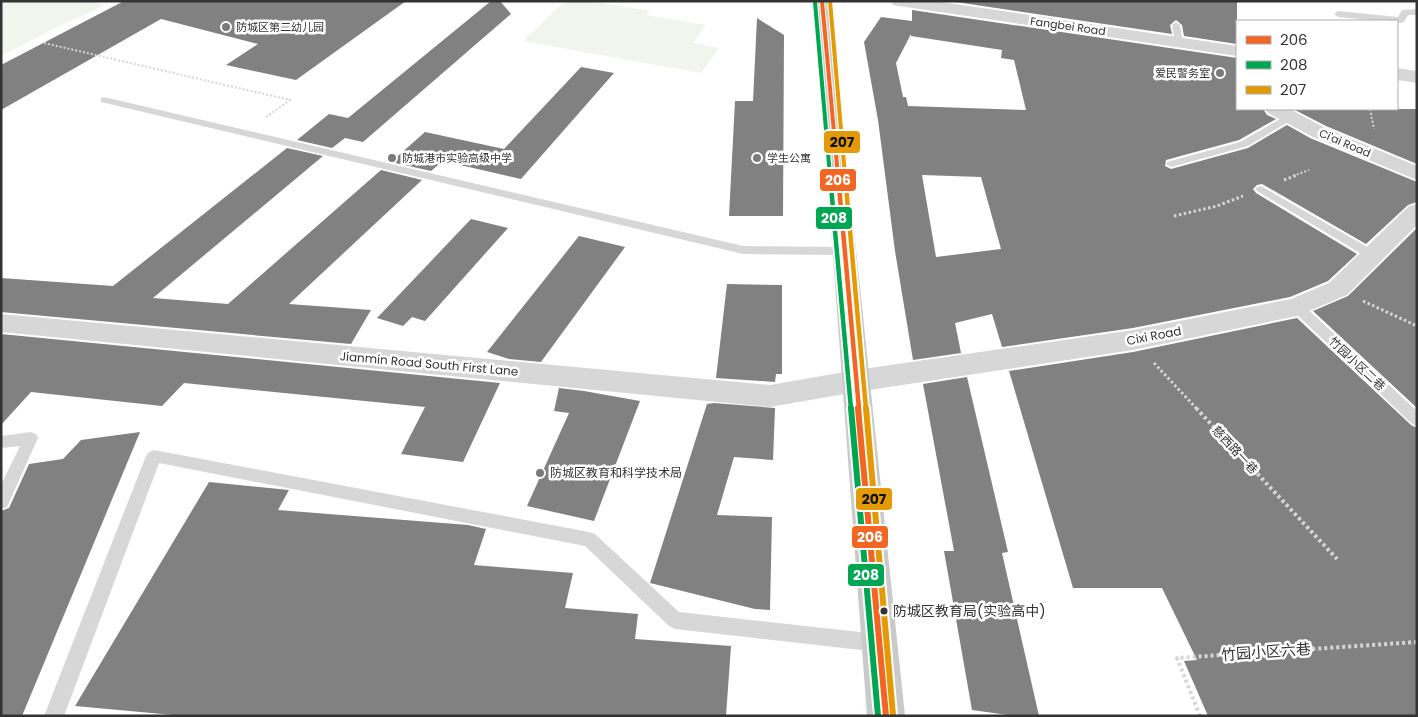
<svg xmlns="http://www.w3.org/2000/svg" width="1418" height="717" font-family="Poppins,'Noto Sans SC',sans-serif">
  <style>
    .green { fill: #f1f5ed }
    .building { fill: #818181; fill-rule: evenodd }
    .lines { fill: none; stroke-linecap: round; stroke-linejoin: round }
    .path-far2 { stroke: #d6d6d6; stroke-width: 2; stroke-dasharray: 2 2; stroke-linecap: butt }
    .path-far1 { stroke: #d6d6d6; stroke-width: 3; stroke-dasharray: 2.5 2.5; stroke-linecap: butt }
    .path { stroke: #d6d6d6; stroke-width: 4; stroke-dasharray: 3 3; stroke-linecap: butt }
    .service { fill: #d7d7d7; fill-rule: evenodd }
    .minor { fill: #d7d7d7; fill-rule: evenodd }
    .tertiary { fill: #d7d7d7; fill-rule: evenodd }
    .primary { fill: #cacaca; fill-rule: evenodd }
    .bus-1-far2-casing { stroke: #fff; stroke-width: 6 }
    .bus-1-far1-casing { stroke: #fff; stroke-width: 8 }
    .bus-1-casing { stroke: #fff; stroke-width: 10 }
    .bus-2-far2-casing { stroke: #fff; stroke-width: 6 }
    .bus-2-far1-casing { stroke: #fff; stroke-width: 8 }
    .bus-2-casing { stroke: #fff; stroke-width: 10 }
    .bus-3-far2-casing { stroke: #fff; stroke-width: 6 }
    .bus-3-far1-casing { stroke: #fff; stroke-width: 8 }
    .bus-3-casing { stroke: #fff; stroke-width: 10 }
    .bus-1-far2 { stroke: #f26522; stroke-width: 4 }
    .bus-1-far1 { stroke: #f26522; stroke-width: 4.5 }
    .bus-1 { stroke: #f26522; stroke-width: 6 }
    .bus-2-far2 { stroke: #00a651; stroke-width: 4 }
    .bus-2-far1 { stroke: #00a651; stroke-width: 4.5 }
    .bus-2 { stroke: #00a651; stroke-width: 6 }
    .bus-3-far2 { stroke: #e39a05; stroke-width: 4 }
    .bus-3-far1 { stroke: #e39a05; stroke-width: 4.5 }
    .bus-3 { stroke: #e39a05; stroke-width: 6 }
    .poi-dot { fill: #7a7a7a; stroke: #fff; stroke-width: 2 }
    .bus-dot { fill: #333; stroke: #fff; stroke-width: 2 }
    .labels { text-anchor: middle; stroke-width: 5; stroke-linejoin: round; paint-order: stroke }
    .far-street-label { font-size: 11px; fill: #333; stroke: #fff }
    .far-poi-label { font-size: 11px; fill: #333; stroke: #fff; text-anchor: start }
    .street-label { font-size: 12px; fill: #333; stroke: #fff }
    .poi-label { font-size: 12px; fill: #333; stroke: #fff; text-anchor: start }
    .near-bus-label { font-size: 14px; fill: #333; stroke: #fff; text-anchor: start }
    .near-street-label { font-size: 15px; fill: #333; stroke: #fff }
    .line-badge { stroke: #fff; stroke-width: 2 }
    .badge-label { font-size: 14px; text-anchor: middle; font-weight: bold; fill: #fff }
    .pale-badge-label { font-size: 14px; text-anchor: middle; font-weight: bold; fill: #111 }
  </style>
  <rect width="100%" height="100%" fill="#fff"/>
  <g class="green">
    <polygon points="1,1 95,1 104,6 55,28 1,56"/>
    <polygon points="565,1 590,1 650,11 646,15 706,25 693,43 719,48 701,73 523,41"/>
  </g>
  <g class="building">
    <polygon points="124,1 406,1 296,80 226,65 258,44 161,19 1,110 1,65"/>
    <polygon points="491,1 500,1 511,14 363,142 345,138 332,148 297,140 329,114 348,118"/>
    <polygon points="949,1 1237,1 1237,44 1184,36 1182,25 1176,20 1170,25 1172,34"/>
    <path d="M912 10 1237 58V109H1263L1267 115 1276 119 1239 140 1166 160 1165 166 1171 169 1248 148 1287 125 1310 138 1417 182V202L1408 205 1366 244 1262 184 1257 185 1253 189 1256 193 1357 254 1328 281 1290 297 1133 328 1002 347 992 314 955 323 961 353 913 360 895 251 878 120 864 42 881 17 912 21ZM911 34V36L1002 50 1001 58 1014 60 1026 110 908 106 906 97H903L896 63ZM922 175 981 177 1001 249 936 257Z"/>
    <polygon points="757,18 784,35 783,216 729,216 735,101 753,101"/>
    <polygon points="581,67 614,73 521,179 443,161 431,171 391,162 425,132 504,149"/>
    <polygon points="1293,109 1417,109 1417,164 1326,126"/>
    <polygon points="287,148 323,156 153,298 228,304 381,170 422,180 289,304 371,310 351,344 1,312 1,278 113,286"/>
    <polygon points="471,219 508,228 425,321 412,317 403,326 377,318"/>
    <polygon points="1417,228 1417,408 1313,311 1348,296"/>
    <polygon points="579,236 625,247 541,362 509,359 487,352"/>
    <polygon points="727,284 782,285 782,374 776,374 775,382 716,378"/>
    <polygon points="1297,318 1411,425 1417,428 1417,716 1208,716 1184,661 1197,660 1162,588 1073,588 1009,371 1133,352"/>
    <polygon points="1,334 338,367 500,383 463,462 401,454 425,407 184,383 162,406 31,392 1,425"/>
    <polygon points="967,377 1008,552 1002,553 1039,716 1015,716 972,710 944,551 954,551 923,384"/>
    <polygon points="559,388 584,391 640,401 594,521 527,506 569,413 554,411"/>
    <polygon points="714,403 775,408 773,460 734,457 717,515 772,517 770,610 755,609 650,583 707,404"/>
    <polygon points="140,432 22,716 1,716 1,511 9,508 29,464 63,459 81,440"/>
    <polygon points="209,482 289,490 278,510 468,525 486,529 474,565 573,573 565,608 638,614 635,639 731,646 726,716 184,716 75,706"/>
  </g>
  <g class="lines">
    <g class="path-far2">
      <polyline points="44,43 290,100 265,118"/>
      <polyline points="1370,109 1374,129"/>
      <polyline points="1293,176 1309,170"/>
    </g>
    <g class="path-far1">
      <polyline points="1284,180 1297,175"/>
      <polyline points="1174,216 1217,206 1243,196"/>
      <polyline points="1363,301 1417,326"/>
      <polyline points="1154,363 1197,409"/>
    </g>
    <g class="path">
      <polyline points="1196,408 1337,559"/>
      <polyline points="1200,716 1177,658 1417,642"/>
    </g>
    <g class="service">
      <polygon points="1417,9 1417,15 1408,15 1404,22 1401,23 1338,17 1334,14 1338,11 1398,17 1402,10"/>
      <polygon points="1176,22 1180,25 1183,43 1179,46 1175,43 1172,25"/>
      <polygon points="104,97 743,246 844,247 850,251 844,255 743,254 101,102 101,98"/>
      <polygon points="1289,114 1293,115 1293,119 1248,146 1171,167 1166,164 1167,162 1240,142"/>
      <polygon points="1261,186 1376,252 1378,255 1376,258 1368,258 1257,191 1255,189 1257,187"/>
      <polygon points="1297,302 1302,304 1417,411 1417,426 1412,424 1292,310 1291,307 1292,304"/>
      <polygon points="31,432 36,434 38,438 7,507 1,509 1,485 20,446 1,448 1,436"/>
      <polygon points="154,450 589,532 595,534 679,612 878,634 884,637 887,643 884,649 878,652 675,629 669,626 585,546 159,463 64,716 44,716 146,456 149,452"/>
    </g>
    <g class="minor">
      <polygon points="1265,109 1290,109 1325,128 1417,166 1417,180 1311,136 1268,113"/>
      <polygon points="1417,204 1417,225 1347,295 1297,316 1133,350 856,392 770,407 1,332 1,314 770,385 856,370 1133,330 1291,299 1329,283 1409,206"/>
    </g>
    <g class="tertiary">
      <polygon points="891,1 935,1 1237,46 1237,56 899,6 893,5"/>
      <polygon points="1397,68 1417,71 1417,83 1397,80"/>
    </g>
    <polygon class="primary" points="814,1 830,1 905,716 867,716"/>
    <g class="bus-1-far2-casing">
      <polyline id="bus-1-far2" points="822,1 838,176"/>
    </g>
    <g class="bus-1-far1-casing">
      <polyline id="bus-1-far1" points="838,175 859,409"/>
    </g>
    <g class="bus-1-casing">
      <polyline id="bus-1" points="858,408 886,716"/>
    </g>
    <g class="bus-2-far2-casing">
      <polyline id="bus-2-far2" points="815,2 830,176"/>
    </g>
    <g class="bus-2-far1-casing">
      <polyline id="bus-2-far1" points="830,175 851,409"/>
    </g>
    <g class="bus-2-casing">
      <polyline id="bus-2" points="851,408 878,716"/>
    </g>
    <g class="bus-3-far2-casing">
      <polyline id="bus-3-far2" points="830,1 845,176"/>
    </g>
    <g class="bus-3-far1-casing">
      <polyline id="bus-3-far1" points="845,175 866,409"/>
    </g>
    <g class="bus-3-casing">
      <polyline id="bus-3" points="866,408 893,715"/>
    </g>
    <use href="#bus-1-far2" class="bus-1-far2"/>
    <use href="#bus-1-far1" class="bus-1-far1"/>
    <use href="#bus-1" class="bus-1"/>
    <use href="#bus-2-far2" class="bus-2-far2"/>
    <use href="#bus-2-far1" class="bus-2-far1"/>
    <use href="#bus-2" class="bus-2"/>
    <use href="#bus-3-far2" class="bus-3-far2"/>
    <use href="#bus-3-far1" class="bus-3-far1"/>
    <use href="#bus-3" class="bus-3"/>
  </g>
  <g class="poi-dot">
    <circle cx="226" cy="27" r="5"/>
    <circle cx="1220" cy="73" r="5"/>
    <circle cx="392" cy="158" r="5"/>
    <circle cx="757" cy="158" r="5"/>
    <circle cx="540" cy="473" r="5"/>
  </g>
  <circle class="bus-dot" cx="884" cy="611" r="4.5"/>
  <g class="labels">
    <g class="far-street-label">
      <text transform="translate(1068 26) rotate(8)" y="4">Fangbei Road</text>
      <text transform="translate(1345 143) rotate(23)" y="4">Ci'ai Road</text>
    </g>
    <g class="far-poi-label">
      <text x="236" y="31">防城区第二幼儿园</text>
      <text x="1210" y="77" text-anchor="end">爱民警务室</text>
      <text x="402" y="162">防城港市实验高级中学</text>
      <text x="767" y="162">学生公寓</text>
    </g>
    <g class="street-label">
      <text transform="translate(1154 336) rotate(-11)" y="4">Cixi Road</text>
      <text transform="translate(429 364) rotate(5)" y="4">Jianmin Road South First Lane</text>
      <text transform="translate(1357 364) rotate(43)" y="4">竹园小区二巷</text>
      <text transform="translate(1235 450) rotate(47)" y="4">慈西路一巷</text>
    </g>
    <g class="poi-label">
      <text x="550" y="477">防城区教育和科学技术局</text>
    </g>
    <g class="near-bus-label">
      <text x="893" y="616">防城区教育局(实验高中)</text>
    </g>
    <g class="near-street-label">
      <text transform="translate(1266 652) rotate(-4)" y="5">竹园小区六巷</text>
    </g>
  </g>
  <g class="line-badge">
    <rect x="823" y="130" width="38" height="24" rx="5" fill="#e39a05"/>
    <rect x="819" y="168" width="38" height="24" rx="5" fill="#f26522"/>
    <rect x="815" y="206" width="38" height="24" rx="5" fill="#00a651"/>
    <rect x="855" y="487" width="38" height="24" rx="5" fill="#e39a05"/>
    <rect x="851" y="525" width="38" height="24" rx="5" fill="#f26522"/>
    <rect x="847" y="563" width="38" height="24" rx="5" fill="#00a651"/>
  </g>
  <g class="badge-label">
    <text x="838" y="185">206</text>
    <text x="834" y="223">208</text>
    <text x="870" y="542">206</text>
    <text x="866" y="580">208</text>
  </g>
  <g class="pale-badge-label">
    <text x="842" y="147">207</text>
    <text x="874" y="504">207</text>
  </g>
  <rect width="1418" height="717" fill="none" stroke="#333333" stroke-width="5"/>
  <rect x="1236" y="20" width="162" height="90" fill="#ffffff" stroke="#adadad"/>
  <rect x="1246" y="36" width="25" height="8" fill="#f26522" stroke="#adadad"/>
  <text x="1280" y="45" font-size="15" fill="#333333">206</text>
  <rect x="1246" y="61" width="25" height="8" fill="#00a651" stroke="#adadad"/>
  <text x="1280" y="70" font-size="15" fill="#333333">208</text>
  <rect x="1246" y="86" width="25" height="8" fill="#e39a05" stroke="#adadad"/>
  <text x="1280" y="95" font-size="15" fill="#333333">207</text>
</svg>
